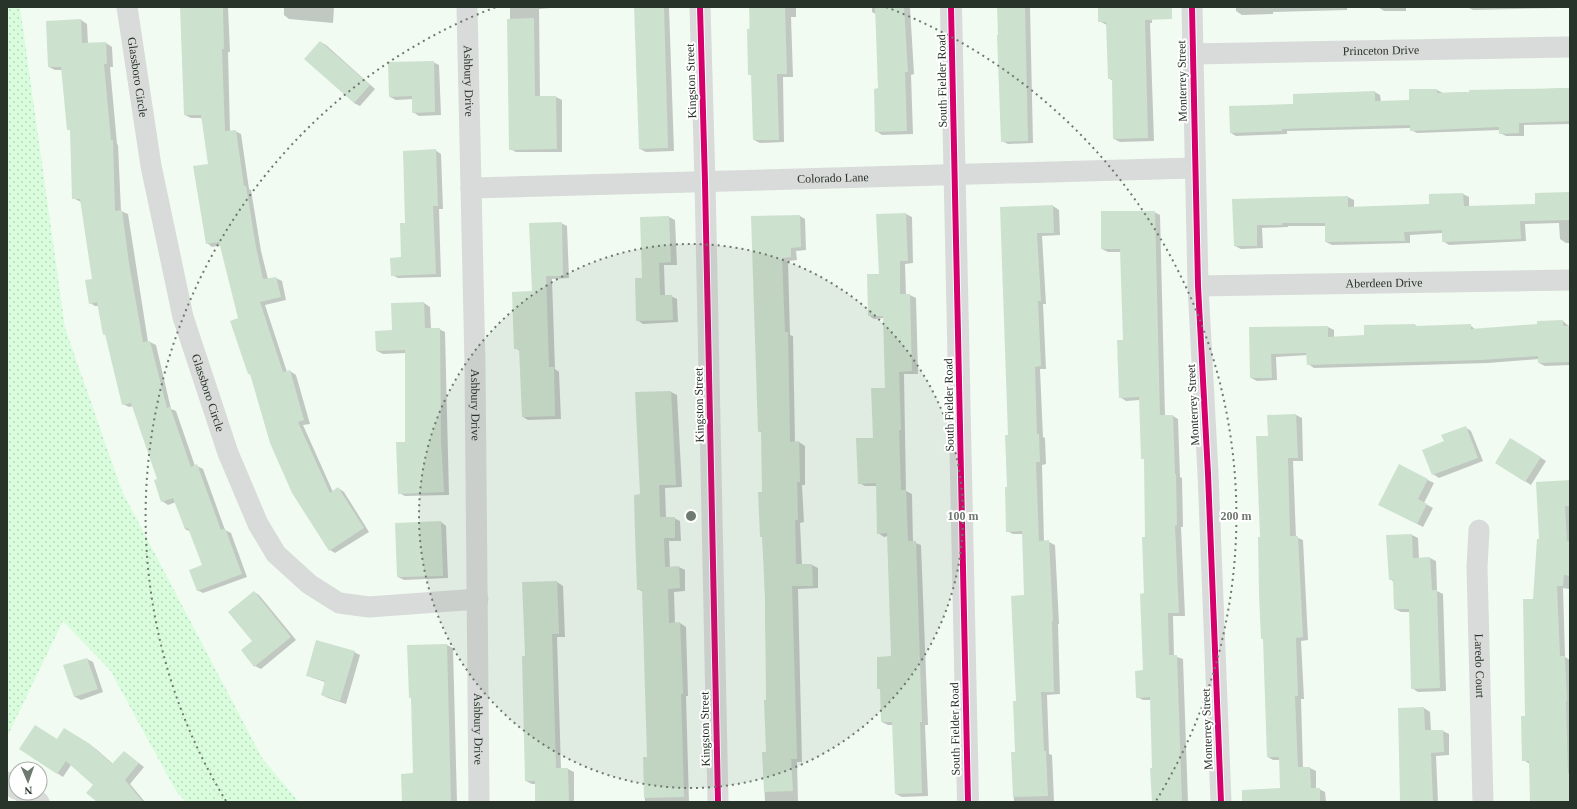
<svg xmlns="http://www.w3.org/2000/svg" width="1577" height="809" font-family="Georgia,serif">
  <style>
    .grass { fill: url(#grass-dots) }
    .shadow { fill: #0003 }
    .building { fill: #cde1cf }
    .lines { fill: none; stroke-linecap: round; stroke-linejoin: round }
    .minor { stroke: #d8dbd9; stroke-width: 21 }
    .tertiary { stroke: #d8dbd9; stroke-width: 22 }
    .cycleway-casing { stroke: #fff; stroke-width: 8 }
    .cycleway { stroke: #d6006c; stroke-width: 6 }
    .ring { fill: none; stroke: #6e796f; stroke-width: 2; stroke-dasharray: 2 4 }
    .labels { text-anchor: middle; stroke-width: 4; stroke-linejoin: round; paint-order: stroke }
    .street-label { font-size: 12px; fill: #283329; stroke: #fff }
    .centre { fill: #6e796f; stroke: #fff; stroke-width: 2 }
    .ring-label { font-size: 12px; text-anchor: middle; font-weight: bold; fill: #6e796f; stroke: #fff; stroke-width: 4; stroke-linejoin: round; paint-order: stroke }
  </style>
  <defs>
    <pattern id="grass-dots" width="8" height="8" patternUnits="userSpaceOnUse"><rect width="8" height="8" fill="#d9fcdd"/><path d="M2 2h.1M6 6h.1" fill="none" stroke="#bad8be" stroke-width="1.8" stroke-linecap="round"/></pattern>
  </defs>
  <rect width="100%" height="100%" fill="#f1fbf2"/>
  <polygon class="grass" points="7,7 20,7 65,328 122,491 262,758 299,802 186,802 176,791 110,670 63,621 7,737"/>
  <g class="shadow">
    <polygon points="182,7 228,7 230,52 228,52 230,131 235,131 241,134 249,189 251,190 261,251 268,279 276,278 282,281 286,300 265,305 287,372 290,371 296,375 310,424 303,425 333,492 338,488 344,492 369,532 335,553 330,550 251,375 249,374 239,319 221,245 212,247 207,243 209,165 203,118 191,118 185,115"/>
    <polygon points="284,7 334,7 333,23 289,19 284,15"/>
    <polygon points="510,7 550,7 550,8 539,9 540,97 556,97 562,100 562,152 516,152 510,149"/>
    <polygon points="635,7 669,7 674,151 646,152 640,149"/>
    <polygon points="750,7 796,7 796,17 791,17 793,77 783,77 784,142 760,143 754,140 752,76 749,74"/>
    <polygon points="872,7 910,7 914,74 911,75 913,134 882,135 876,131 879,89 876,14 872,12"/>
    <polygon points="998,7 1030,7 1033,143 1008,144 1002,141"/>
    <polygon points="1099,7 1151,7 1152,23 1150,23 1154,141 1120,142 1114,139 1113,81 1109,78 1107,25 1099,21"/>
    <polygon points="1236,7 1347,7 1347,10 1273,12 1273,14 1242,15 1236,11"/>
    <polygon points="1378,7 1406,7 1406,11 1384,11"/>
    <polygon points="1467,7 1562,7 1562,8 1473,10"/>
    <polygon points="81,20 87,24 88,44 106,43 112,47 113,67 110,67 117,144 118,145 121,211 128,214 148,342 150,342 156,345 171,409 176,411 195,466 197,466 203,469 225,530 231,533 247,577 203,593 197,590 203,566 191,532 185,529 176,502 168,505 162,501 159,480 133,406 129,407 123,404 106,335 104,334 99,306 95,306 90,303 93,280 81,202 73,198 71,131 68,129 62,70 55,70 49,67"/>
    <polygon points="320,42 326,45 375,89 360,106 354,103"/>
    <polygon points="433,62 439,65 441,115 419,116 413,112 413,99 396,100 390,97"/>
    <polygon points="1570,88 1570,124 1524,125 1524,136 1506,136 1500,133 1500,130 1417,133 1411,130 1411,128 1287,131 1287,134 1236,136 1231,133 1294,105 1375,92 1380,95 1381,102 1410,101 1437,90 1443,93"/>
    <polygon points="435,150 441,154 443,209 439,209 441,277 398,278 392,275 402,258 406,224"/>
    <polygon points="1570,193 1570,243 1566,243 1560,239 1559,223 1525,224 1526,241 1449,245 1443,241 1443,233 1410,235 1410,243 1332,245 1326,242 1326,226 1288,226 1288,227 1262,228 1263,248 1241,249 1235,246 1233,200 1348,197 1354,200 1354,208 1430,205 1463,194 1469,197 1469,207 1536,205"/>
    <polygon points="1053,206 1059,210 1060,235 1042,236 1046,304 1043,304 1046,369 1040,369 1043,437 1045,438 1046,464 1042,465 1044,542 1049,542 1055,545 1059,624 1058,624 1060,694 1047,695 1049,754 1052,755 1054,802 1014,802 1012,753 1016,753 1017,702 1025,596 1023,534 1013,534 1007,531 1010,436 1001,208"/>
    <polygon points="1154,212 1160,215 1165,416 1173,416 1178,419 1180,477 1182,478 1183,527 1181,527 1185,616 1173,616 1174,656 1183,659 1188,802 1153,802 1154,769 1151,700 1143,700 1137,697 1144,671 1146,538 1145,460 1142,458 1140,400 1126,401 1120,397 1124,341 1121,252 1108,252 1102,249"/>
    <polygon points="906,214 912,217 913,263 905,264 906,295 910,295 916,298 918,374 904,374 906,491 912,494 913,542 921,545 928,725 925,725 928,796 902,797 896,794 893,725 888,725 882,722 892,657 888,536 884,537 878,533 877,486 865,486 859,483 874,439 886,389 884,318 874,319 868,315 880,275"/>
    <polygon points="800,216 805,219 806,250 796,251 797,260 788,261 790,335 793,336 795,442 799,442 805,446 805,485 802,485 804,522 800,523 802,565 812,565 818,568 818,588 798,589 802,762 797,762 798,802 765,802 763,753 767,753 767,701 763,493 762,433 759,431 752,217"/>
    <polygon points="669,217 675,220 677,265 664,265 665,296 671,296 677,299 678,322 643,324 637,320 643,279 641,218"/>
    <polygon points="561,223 567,226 569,278 552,279 555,369 559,372 561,419 528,420 523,417 520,351 515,348 533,292"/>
    <polygon points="424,303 430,307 431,329 439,329 445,332 449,495 405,496 399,493 406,443 406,353 383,354 377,351 393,331"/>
    <polygon points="1563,321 1570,327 1570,365 1545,366 1539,363 1539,359 1488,363 1314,368 1308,364 1308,355 1276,357 1277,380 1257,381 1251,378 1250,328 1328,327 1334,330 1334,337 1365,336 1365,326 1415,325 1418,327 1470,325 1476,330 1538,325"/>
    <polygon points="671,392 677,395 682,487 665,488 666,518 674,518 680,521 681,541 669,541 670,567 679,567 685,570 685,591 674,592 675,624 680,623 686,627 688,696 686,696 689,802 645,802 644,758 648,757 643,592 638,589 641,495 636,393"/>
    <polygon points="1296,415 1302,418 1303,461 1293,461 1296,537 1303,540 1308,640 1301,641 1304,699 1301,699 1303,768 1310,768 1316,771 1316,789 1319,789 1325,792 1326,802 1269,802 1281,789 1280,760 1273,760 1268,757 1261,538 1269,436 1268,416"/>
    <polygon points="1465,427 1471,431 1483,461 1439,478 1433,474 1445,442"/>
    <polygon points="1511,439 1546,461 1531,485 1496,463"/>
    <polygon points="1399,466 1434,483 1424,503 1433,508 1423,527 1385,507"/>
    <polygon points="1570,481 1570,578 1569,589 1563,588 1565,657 1570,660 1570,802 1531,802 1530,764 1523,760 1540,540"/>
    <polygon points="441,522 446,526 448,578 404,580 398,577"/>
    <polygon points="1412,535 1418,538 1419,559 1430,558 1436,561 1437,591 1443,594 1446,691 1418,692 1412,688 1410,612 1401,612 1395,609 1394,582 1390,579"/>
    <polygon points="557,582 563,586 565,637 557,637 561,769 568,769 574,772 574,802 536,802 536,784 532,784 526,781 526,657 523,583"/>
    <polygon points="254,592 259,595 296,640 261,669 255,666"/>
    <polygon points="447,645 453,648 457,802 403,802 414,774"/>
    <polygon points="354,652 360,655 346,704 328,698 322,695 325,682 313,678 307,675"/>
    <polygon points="87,659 93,662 103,692 81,700 75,697"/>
    <polygon points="1424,708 1430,712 1431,731 1443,731 1449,734 1449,755 1436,756 1438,802 1401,802 1399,709"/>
    <polygon points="70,733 96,749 113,764 124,752 144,767 130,784 145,802 98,802 95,785 71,765 63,777 20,749 57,740"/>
    <polygon points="906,801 907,802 887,802"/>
  </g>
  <g class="building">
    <polygon points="180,7 223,7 224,49 222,49 225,131 236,130 244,186 246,186 256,247 263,279 276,277 281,297 260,302 283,372 290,370 304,420 298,422 330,493 338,487 364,528 329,551 292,493 270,443 250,374 248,374 230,321 238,318 219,242 206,244 193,166 208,164 201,115 184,115"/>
    <polygon points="634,7 664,7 668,148 639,149"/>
    <polygon points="749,7 785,7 787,74 777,74 779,140 753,140 751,75 748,75 747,29 750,29"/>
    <polygon points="875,7 904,7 908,72 905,72 907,131 875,132 874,89 878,88"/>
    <polygon points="997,7 1025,7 1028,141 1001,142 997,35 998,35"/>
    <polygon points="1098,7 1172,7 1172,19 1145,20 1148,138 1113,139 1112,79 1108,79 1106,22 1098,22"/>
    <polygon points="534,18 535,96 556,96 557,149 509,150 507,19"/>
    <polygon points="81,19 82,43 106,42 107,64 104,64 111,140 113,140 115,211 122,210 129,263 143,342 150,341 167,408 170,407 191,467 197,464 221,530 225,528 242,574 197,591 189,570 202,565 188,528 185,529 173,498 161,502 154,480 157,479 131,403 122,405 105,334 103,335 97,302 89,304 85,280 92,279 80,199 72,199 70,130 67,130 61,67 48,67 46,21"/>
    <polygon points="320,41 370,85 354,103 304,59"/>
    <polygon points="434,61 435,112 412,113 412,96 389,97 388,62"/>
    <polygon points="1570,88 1570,121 1519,123 1519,133 1499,134 1499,127 1410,131 1410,125 1282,129 1282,131 1230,133 1229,106 1293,104 1293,94 1375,91 1375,101 1409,100 1409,89 1437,89 1437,93 1469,92 1469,90"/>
    <polygon points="436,149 438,206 433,206 436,274 391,276 390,258 401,257 400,223 405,223 403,151"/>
    <polygon points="1570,192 1570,220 1520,221 1521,239 1442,242 1442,230 1404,232 1405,241 1325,242 1325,223 1282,223 1282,225 1257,225 1257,246 1234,246 1232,199 1348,196 1348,207 1429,204 1429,194 1463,193 1464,206 1535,204 1535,193"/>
    <polygon points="1053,205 1054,233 1037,233 1041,301 1038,301 1041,366 1035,367 1037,434 1039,434 1040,462 1036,462 1039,541 1049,540 1053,621 1052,621 1054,692 1041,692 1044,751 1046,751 1048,796 1013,797 1011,752 1015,752 1013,701 1016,701 1011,596 1024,595 1022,531 1006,532 1005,487 1007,487 1005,435 1008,435 1000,207"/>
    <polygon points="1101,211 1155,211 1160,415 1173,415 1175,474 1176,474 1177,525 1175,525 1179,613 1168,613 1169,655 1177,655 1182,802 1152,802 1150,768 1152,768 1150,697 1136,698 1135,671 1143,670 1140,594 1144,593 1142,537 1145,537 1144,459 1141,459 1139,397 1119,398 1117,340 1123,340 1120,249 1101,249"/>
    <polygon points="906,213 908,261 900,261 900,294 910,294 912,371 899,372 901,430 899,430 901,490 906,490 908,541 916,541 922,722 920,722 922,793 895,794 892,722 881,722 880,689 877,689 877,657 891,656 887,533 877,534 876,483 858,484 856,438 873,438 871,388 885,388 883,316 868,316 867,274 879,274 876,214"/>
    <polygon points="800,215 801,247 791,248 791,257 782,258 785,332 788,332 790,442 799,441 800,482 797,482 798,520 795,520 796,564 812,564 813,586 792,586 797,759 791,759 793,791 764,792 762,752 766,752 764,700 766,700 765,596 762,537 760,537 758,492 762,492 761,431 758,432 751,216"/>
    <polygon points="669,216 671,262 659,263 660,295 672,295 673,320 636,321 635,278 642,278 640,217"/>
    <polygon points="562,222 563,276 546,276 549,367 554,367 555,416 522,417 519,349 514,349 512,292 532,291 529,223"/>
    <polygon points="424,302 425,328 440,328 441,441 444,492 398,494 396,442 405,442 405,350 376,351 375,331 392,330 391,303"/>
    <polygon points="1563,320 1563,326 1570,326 1570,362 1538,363 1538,356 1481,360 1307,365 1306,353 1271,354 1272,378 1250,378 1249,327 1328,326 1328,337 1364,335 1364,325 1415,324 1415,326 1471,324 1471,329 1537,324 1537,321"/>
    <polygon points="671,391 676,485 659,485 660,517 675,517 675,538 664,538 665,567 679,566 680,588 668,589 669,623 680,622 683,694 681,694 684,797 644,798 643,757 647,757 642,590 637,590 635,535 634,495 640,494 635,392"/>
    <polygon points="1296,414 1298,458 1288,458 1290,536 1298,536 1303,637 1296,638 1298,696 1295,696 1298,767 1310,767 1311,788 1320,788 1320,802 1242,802 1242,790 1280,788 1279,757 1267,757 1263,639 1261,639 1259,595 1258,537 1260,537 1256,436 1268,436 1267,415"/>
    <polygon points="1466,426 1478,458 1432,475 1422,450 1444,441 1441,435"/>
    <polygon points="1510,438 1541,457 1525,482 1495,463"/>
    <polygon points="1399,464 1428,479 1418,499 1427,504 1417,524 1378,505"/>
    <polygon points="1570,480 1570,506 1565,506 1567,541 1570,541 1570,576 1564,575 1563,586 1557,586 1560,656 1565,656 1567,701 1566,701 1568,773 1570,773 1570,802 1530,802 1529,761 1522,761 1521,716 1525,716 1523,599 1533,599 1537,539 1539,539 1536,482"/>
    <polygon points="441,521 443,576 397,577 395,523"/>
    <polygon points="1412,534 1413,558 1430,557 1432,590 1437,590 1440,688 1411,689 1409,609 1394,609 1393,580 1389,580 1386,535"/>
    <polygon points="557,581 559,634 552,634 556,768 568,768 569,802 535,802 535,781 525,781 522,656 525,656 522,582"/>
    <polygon points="254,591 291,637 254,667 241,650 252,641 228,612"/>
    <polygon points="316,640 355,651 340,701 321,695 325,681 306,676"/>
    <polygon points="447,644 451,802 402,802 401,774 413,773 411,698 409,698 407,645"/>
    <polygon points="87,658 98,689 74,697 63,665"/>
    <polygon points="1424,707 1425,730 1443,730 1444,752 1431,753 1433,802 1400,802 1398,708"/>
    <polygon points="35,725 57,739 64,728 90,744 112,764 124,751 139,763 125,780 143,802 97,802 86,793 93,785 66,761 57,774 19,749"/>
  </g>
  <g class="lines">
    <g class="minor">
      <path id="s1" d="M127 7 151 166 183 317 228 453 258 524 276 554 309 584 339 603 369 607 478 599"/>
      <path id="s2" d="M467 7 475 365 479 802"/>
      <polyline points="700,7 705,182 718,802"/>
      <polyline points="1192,7 1198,286 1208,474 1221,802"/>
      <path id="s3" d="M1192 54 1570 47"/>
      <path id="s4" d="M471 188 1194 168"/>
      <path id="s5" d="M1198 286 1570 280"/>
      <path id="s6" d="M1479 530 1477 567 1483 802"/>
      <polyline points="7,782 16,789"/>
      <polyline points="23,793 39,802"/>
    </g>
    <polyline class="tertiary" points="951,7 968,802"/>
    <g class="cycleway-casing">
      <g id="cycleway">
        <polyline points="700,7 705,182 718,802"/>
        <polyline points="951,7 968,802"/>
        <polyline points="1192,7 1198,286 1208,474 1221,802"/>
      </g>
    </g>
    <use href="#cycleway" class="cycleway"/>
  </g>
  <circle cx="691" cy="516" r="272" fill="#6e796f" fill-opacity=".12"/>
  <g class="ring">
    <circle cx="691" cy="516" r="272"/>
    <path d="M226 801A545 545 0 0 1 496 7M886 7A545 545 0 0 1 1156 801"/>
  </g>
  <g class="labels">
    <g class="street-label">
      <text dy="4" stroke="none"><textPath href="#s3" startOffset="189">Princeton Drive</textPath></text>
      <text dy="4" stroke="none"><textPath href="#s1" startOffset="71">Glassboro Circle</textPath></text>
      <text dy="4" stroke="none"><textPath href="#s2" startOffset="74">Ashbury Drive</textPath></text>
      <text transform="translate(691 81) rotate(-92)" y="4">Kingston Street</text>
      <text transform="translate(942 81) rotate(-91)" y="4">South Fielder Road</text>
      <text transform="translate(1182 81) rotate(-91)" y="4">Monterrey Street</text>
      <text dy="4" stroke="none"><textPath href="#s4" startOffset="362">Colorado Lane</textPath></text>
      <text dy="4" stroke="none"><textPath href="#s5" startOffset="186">Aberdeen Drive</textPath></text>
      <text dy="4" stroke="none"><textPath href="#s1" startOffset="395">Glassboro Circle</textPath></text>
      <text dy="4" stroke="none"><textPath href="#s2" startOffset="398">Ashbury Drive</textPath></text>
      <text transform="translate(699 405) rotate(-91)" y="4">Kingston Street</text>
      <text transform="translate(949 405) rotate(-91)" y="4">South Fielder Road</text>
      <text transform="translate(1193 405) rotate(-93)" y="4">Monterrey Street</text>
      <text dy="4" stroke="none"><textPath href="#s6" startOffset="136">Laredo Court</textPath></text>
      <text dy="4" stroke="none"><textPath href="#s2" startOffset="722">Ashbury Drive</textPath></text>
      <text transform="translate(705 729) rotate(-91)" y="4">Kingston Street</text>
      <text transform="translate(955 729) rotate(-91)" y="4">South Fielder Road</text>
      <text transform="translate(1207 729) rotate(-92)" y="4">Monterrey Street</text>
    </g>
  </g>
  <circle cx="691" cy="516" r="6" class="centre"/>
  <g class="ring-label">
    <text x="963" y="520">100 m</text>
    <text x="1236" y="520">200 m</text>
  </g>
  <rect width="1577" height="809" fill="none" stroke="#283329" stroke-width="16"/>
  <g transform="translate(28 781) rotate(178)"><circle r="19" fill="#ffffff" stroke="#a9ada9"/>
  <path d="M0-3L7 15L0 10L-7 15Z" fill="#6e796f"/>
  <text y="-6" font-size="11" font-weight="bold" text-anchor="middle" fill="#283329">N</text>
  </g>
</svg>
